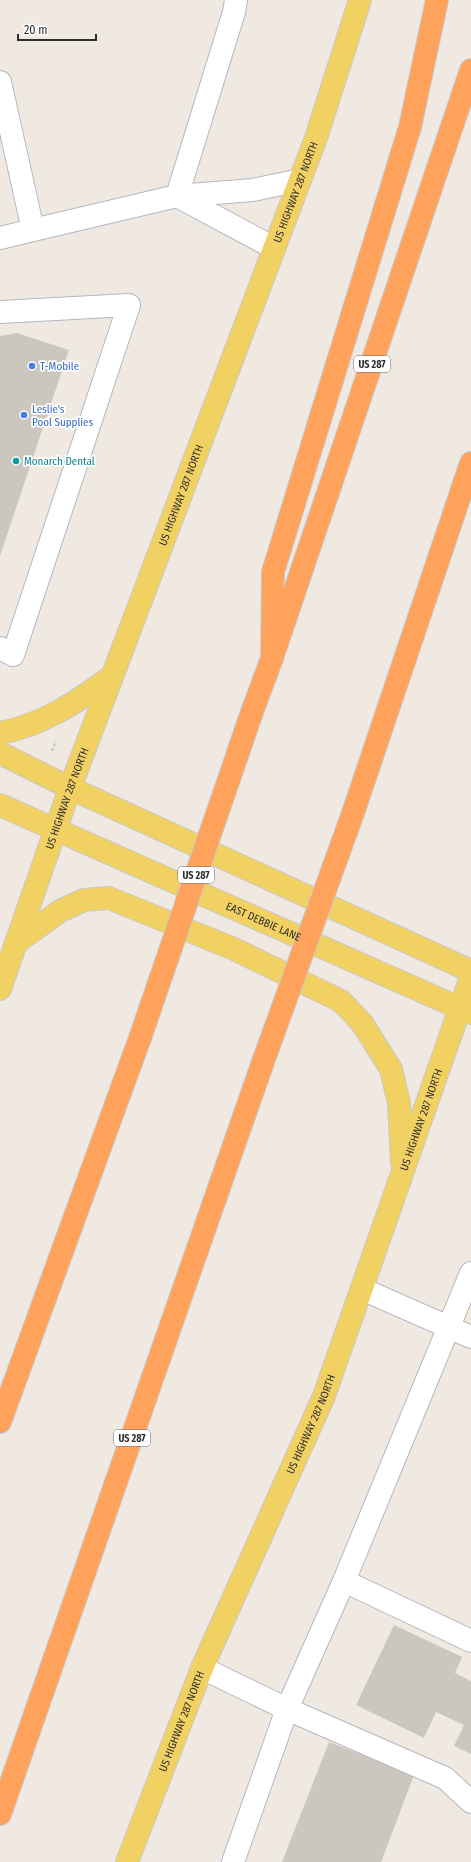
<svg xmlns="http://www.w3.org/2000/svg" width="471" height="1862" font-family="'Fira Sans Condensed',sans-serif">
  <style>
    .building { fill: #cbc7bf }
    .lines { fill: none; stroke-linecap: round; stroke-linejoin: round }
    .minor-casing { stroke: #b4b7c1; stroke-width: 24 }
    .major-casing { stroke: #c9c9c9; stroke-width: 24 }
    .highway-casing { stroke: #c9c9c9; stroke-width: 24 }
    .path { stroke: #c9c9c9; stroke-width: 2.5; stroke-dasharray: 3 2; stroke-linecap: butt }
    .minor { stroke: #fff; stroke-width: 22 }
    .major { stroke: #f2d163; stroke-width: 22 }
    .highway { stroke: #ffa35c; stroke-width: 22 }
    .highway-bridge-casing { stroke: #c9c9c9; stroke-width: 24; stroke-linecap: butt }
    .highway-bridge { stroke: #ffa35c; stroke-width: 22 }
    .shop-dot { fill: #3f7fe0; stroke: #fff; stroke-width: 1.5 }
    .culture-dot { fill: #0f9aa8; stroke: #fff; stroke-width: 1.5 }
    .labels { text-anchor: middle; stroke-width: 3.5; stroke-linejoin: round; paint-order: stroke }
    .shield { fill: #fff; stroke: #6d6d6d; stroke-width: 1 }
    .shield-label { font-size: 10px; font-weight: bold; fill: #2e2e2e }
    .street-label { font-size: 11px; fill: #2e2e2e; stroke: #fff }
    .shop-label { font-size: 11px; fill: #366cbe; stroke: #fff; text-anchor: start }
    .culture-label { font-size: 11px; fill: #0d838f; stroke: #fff; text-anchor: start }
  </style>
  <rect width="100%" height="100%" fill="#efe9e1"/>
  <g class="building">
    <polygon points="17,333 69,350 0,556 0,336"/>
    <polygon points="394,1625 462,1657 455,1673 471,1681 471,1754 454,1746 464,1725 436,1712 424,1738 356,1705"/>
    <polygon points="329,1742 414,1775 381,1862 282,1862"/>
  </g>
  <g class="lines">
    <g class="minor-casing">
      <g id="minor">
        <polyline points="0,82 33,230 177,196 253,190 300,180"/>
        <polyline points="177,196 234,12 236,0"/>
        <polyline points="177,196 274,248"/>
        <polyline points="0,238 33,230"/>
        <polyline points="0,312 129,305 13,655 0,648"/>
        <polyline points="362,1289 471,1337"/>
        <polyline points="344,1581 471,1641"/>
        <polyline points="202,1668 287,1709 445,1778 471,1802"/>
        <polyline points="233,1862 287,1709 344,1581 471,1273"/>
      </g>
    </g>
    <g class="major-casing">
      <g id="major">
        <path d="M0 733C43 725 77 702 112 676"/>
        <polyline points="0,753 70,788 471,971"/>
        <path id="s1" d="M0 805 471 1013"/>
        <polyline points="17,942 60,911 84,900 109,898 234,949 341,1001 362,1023 391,1069 399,1103 402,1162"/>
        <path id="s2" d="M0 989 70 788 316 138 360 0"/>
        <path id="s3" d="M127 1862 202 1668 324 1396 471 977"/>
      </g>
    </g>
    <g class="highway-casing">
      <g id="highway">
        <polyline points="272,658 273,572 410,127 437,0"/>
        <polyline points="252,712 272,658 471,70"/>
        <polyline points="353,813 471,463"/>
        <polyline points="0,1422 140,1038"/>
        <polyline points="0,1814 263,1062"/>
      </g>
    </g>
    <polyline class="path" points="52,751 56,741"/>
    <use href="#minor" class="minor"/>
    <use href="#major" class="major"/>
    <use href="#highway" class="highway"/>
    <g class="highway-bridge-casing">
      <g id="highway-bridge">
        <polyline points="140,1038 252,712"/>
        <polyline points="263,1062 353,813"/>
      </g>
    </g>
    <use href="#highway-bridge" class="highway-bridge"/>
  </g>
  <g class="shop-dot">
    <circle cx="32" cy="366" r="4"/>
    <circle cx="24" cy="415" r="4"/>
  </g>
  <circle class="culture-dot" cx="16" cy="461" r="4"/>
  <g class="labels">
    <g class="shield">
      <rect x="354" y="356" width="36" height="16" rx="3"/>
      <rect x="178" y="867" width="36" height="16" rx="3"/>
      <rect x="114" y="1430" width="36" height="16" rx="3"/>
    </g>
    <g class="shield-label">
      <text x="372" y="368">US 287</text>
      <text x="196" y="879">US 287</text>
      <text x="132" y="1442">US 287</text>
    </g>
    <g class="street-label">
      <text dy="4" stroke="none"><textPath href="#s2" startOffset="850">US HIGHWAY 287 NORTH</textPath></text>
      <text dy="4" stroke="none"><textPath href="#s2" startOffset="526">US HIGHWAY 287 NORTH</textPath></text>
      <text dy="4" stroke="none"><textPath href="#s2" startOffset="202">US HIGHWAY 287 NORTH</textPath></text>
      <text dy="4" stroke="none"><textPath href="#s1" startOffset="288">EAST DEBBIE LANE</textPath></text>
      <text dy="4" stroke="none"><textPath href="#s3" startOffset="799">US HIGHWAY 287 NORTH</textPath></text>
      <text dy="4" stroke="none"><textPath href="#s3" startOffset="475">US HIGHWAY 287 NORTH</textPath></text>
      <text dy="4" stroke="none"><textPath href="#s3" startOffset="151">US HIGHWAY 287 NORTH</textPath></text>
    </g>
    <g class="shop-label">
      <text x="40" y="370">T-Mobile</text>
      <text x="32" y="413">Leslie's<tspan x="32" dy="13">Pool Supplies</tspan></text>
    </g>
    <g class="culture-label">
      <text x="24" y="465">Monarch Dental</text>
    </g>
  </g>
  <path d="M18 34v6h78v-6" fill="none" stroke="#2e2e2e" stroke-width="2"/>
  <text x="24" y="34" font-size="12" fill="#2e2e2e" stroke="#ffffff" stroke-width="3" paint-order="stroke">20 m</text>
</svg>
